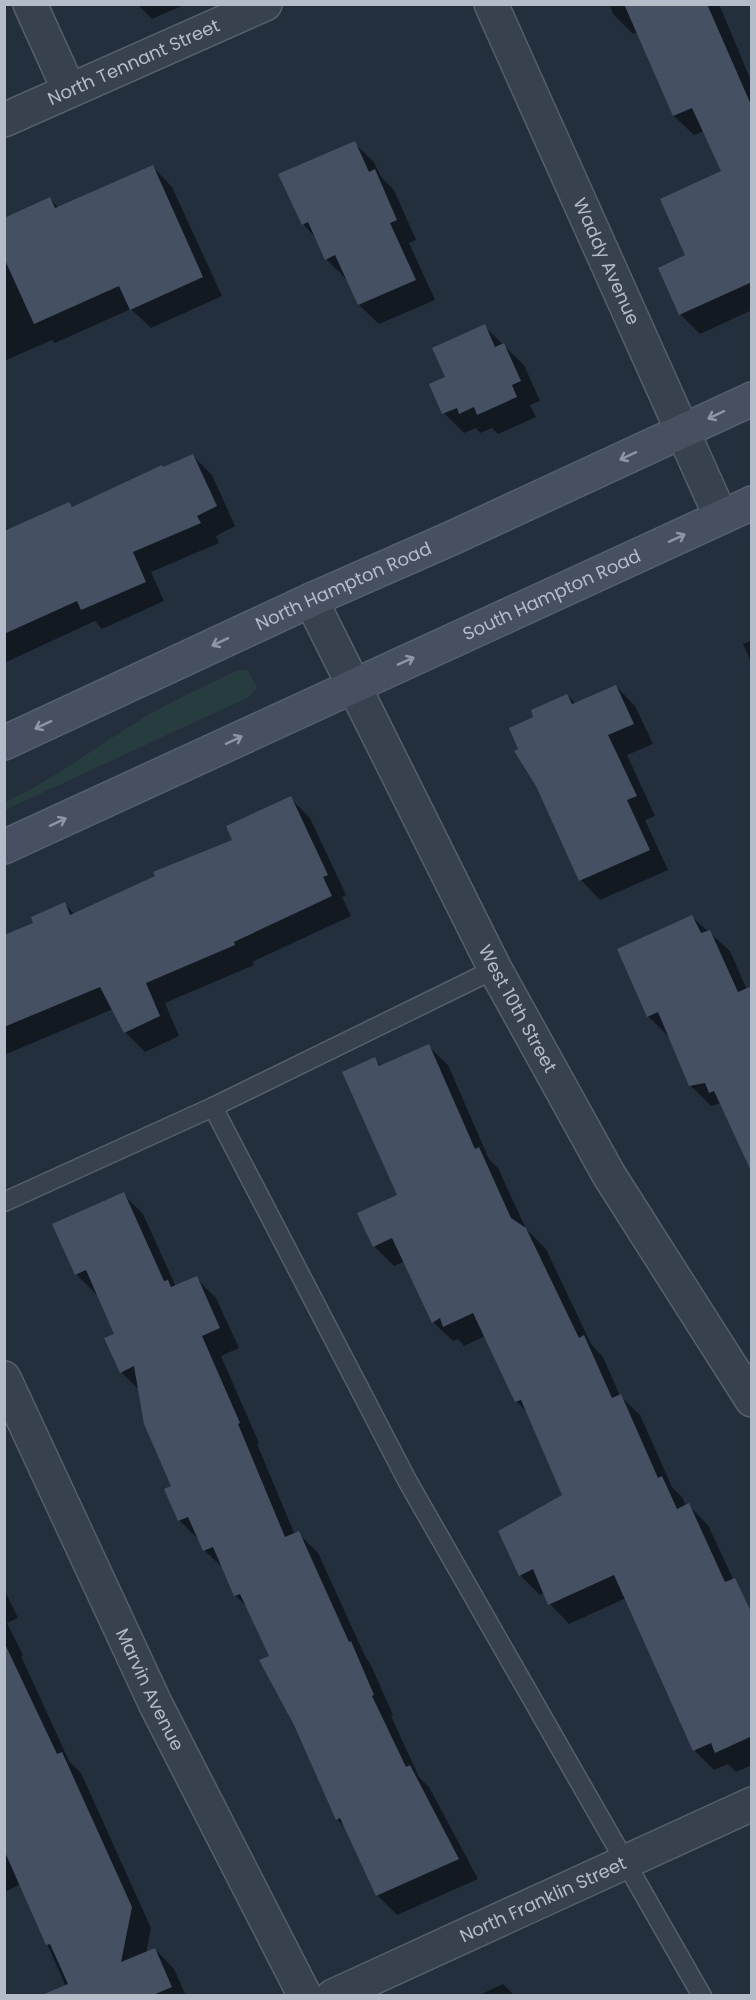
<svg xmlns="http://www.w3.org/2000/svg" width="756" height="2000" font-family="Poppins,sans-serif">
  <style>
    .green { fill: #263c3f }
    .shadow { fill: #0007 }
    .building { fill: #455162 }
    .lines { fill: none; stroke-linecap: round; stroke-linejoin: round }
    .service-casing { stroke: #565f6c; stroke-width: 21 }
    .minor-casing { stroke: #565f6c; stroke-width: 36 }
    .secondary-casing { stroke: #565f6c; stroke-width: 36 }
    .service { stroke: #38414e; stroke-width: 18 }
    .minor { stroke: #38414e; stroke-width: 33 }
    .secondary { stroke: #465061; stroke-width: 33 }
    .oneway { stroke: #8e96a5 }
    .labels { text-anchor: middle; stroke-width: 5; stroke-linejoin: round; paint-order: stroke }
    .street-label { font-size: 18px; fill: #b4bcc9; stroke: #1d2633 }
  </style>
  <rect width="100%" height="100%" fill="#242f3e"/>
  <path class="green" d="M238 670H248L257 687 249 697 5 810V802C49 782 86 754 127 728 162 705 200 688 238 670Z"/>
  <g class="shadow">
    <polygon points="137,4 186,4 152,19"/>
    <polygon points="609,4 719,4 752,83 752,310 700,334 680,314 687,256 723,172 704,131 694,135 674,116 638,32 633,34 613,14"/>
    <polygon points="354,143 374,162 381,177 394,190 416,240 409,243 435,300 379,324 359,305 347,278 346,279 326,259 317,239 303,224"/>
    <polygon points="153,167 172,187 222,296 151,328 131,309 55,343 52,340 4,361 4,219 50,199 59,208"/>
    <polygon points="484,326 524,365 540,401 530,405 536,417 498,434 492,428 480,433 476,428 464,433 444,413 447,378"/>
    <polygon points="193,456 212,475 235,526 216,536 219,543 151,572 164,601 102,629 95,621 4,663 4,526 9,530 69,504 74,508"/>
    <polygon points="752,640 752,664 743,644"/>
    <polygon points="616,686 635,706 653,744 627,755 655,816 645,820 668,870 600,900 581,880 537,785 535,718 567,695 576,704"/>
    <polygon points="290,798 310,818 346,895 342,897 351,916 252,962 254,965 165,1003 179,1036 145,1052 125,1032 113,1009 4,1055 4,937 35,923 65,904 75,915 234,840"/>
    <polygon points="692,917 730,951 747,990 721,1103 711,1106 691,1086 668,1036 648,1016"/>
    <polygon points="428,1046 448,1065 489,1159 498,1168 526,1229 546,1249 591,1344 603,1357 620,1396 640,1415 672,1487 682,1497 686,1506 688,1505 708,1525 752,1620 752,1765 736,1772 728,1764 714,1770 694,1750 626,1598 569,1624 550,1604 544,1593 540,1595 520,1575 564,1496 530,1415 516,1401 485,1336 464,1346 458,1339 453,1341 433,1322 405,1261 394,1266 374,1246 398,1195 375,1059 382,1067"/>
    <polygon points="123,1194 143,1214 176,1287 196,1278 216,1298 239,1348 221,1356 259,1443 257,1444 295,1535 298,1533 318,1553 366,1658 370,1663 393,1715 391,1716 419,1777 429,1787 478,1879 397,1915 377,1895 347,1830 337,1819 271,1656 249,1609 236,1596 224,1569 204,1550 199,1540 179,1520 173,1487 139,1390 121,1372 116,1335 98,1293 96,1294 76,1274 54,1225"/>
    <polygon points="4,1589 18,1618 7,1623 23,1655 21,1656 69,1761 81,1773 151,1928 146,1953 155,1949 174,1969 186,1996 70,1996 21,1884 5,1892"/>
    <polygon points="503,1984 515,1996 477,1996"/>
  </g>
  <g class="building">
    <polygon points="624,4 707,4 752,107 752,282 679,315 658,268 685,255 660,199 721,171 692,108 673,116"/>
    <polygon points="355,141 369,172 375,169 397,220 390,223 416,280 358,305 335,255 325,260 308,222 302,225 278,174"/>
    <polygon points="153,165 203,277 130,310 119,286 34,324 4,258 4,218 50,197 55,208"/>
    <polygon points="485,324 495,347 504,343 521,381 512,385 517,397 477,415 474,407 459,414 457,408 442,414 429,384 445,377 432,348"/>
    <polygon points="193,454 217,506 197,516 201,523 133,552 146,582 81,610 77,601 4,634 4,531 69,502 72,507 162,465 163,467"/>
    <polygon points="616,685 634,724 608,735 637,796 627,800 650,850 579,881 536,786 514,751 518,749 509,728 533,717 531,710 567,694 572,704"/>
    <polygon points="291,796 328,875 323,877 332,896 234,942 235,945 146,983 160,1016 124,1033 100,987 4,1027 4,935 33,923 31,917 65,902 70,915 155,876 153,872 232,840 226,826"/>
    <polygon points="692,915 701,933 710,930 738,992 752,986 752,1173 714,1091 709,1093 705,1083 689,1086 658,1012 647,1017 617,949"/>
    <polygon points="429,1044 475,1149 479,1147 511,1218 526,1228 579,1338 584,1335 612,1398 621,1394 658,1478 662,1476 677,1509 689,1503 725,1582 735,1578 752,1614 752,1736 715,1753 711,1743 693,1751 614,1575 548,1605 533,1569 519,1576 498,1531 562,1495 521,1400 515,1402 473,1313 443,1327 440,1318 432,1323 392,1238 373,1247 357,1213 397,1195 342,1072 375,1057 379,1066"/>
    <polygon points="124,1192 164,1281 168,1280 171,1287 197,1276 220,1328 202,1336 240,1423 238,1424 285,1537 299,1531 349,1642 351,1641 374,1695 372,1696 406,1767 410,1765 459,1859 376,1896 340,1818 336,1820 294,1725 259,1660 269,1656 240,1594 234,1596 213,1547 203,1551 188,1517 178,1521 164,1489 171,1486 144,1424 134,1366 120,1373 104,1338 114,1334 86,1270 75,1275 52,1224"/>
    <polygon points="4,1642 57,1754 62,1752 132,1907 121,1962 155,1948 172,1987 153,1995 42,1995 68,1984 50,1944 46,1945 4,1850"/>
  </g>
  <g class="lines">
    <g class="service-casing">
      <g id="service">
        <polyline points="213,1107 408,1482 702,1996"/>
        <polyline points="4,1202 213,1107 495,969"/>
      </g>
    </g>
    <g class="minor-casing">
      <g id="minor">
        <polyline points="30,4 69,90"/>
        <path id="s1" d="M491 4 721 517"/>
        <path id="s2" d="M4 120 265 4"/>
        <path id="s3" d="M311 600 495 969 609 1175 752 1400"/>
        <path id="s4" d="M4 1378 156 1705 305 1996"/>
        <path id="s5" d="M333 1996 752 1804"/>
      </g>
    </g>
    <g class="secondary-casing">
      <g id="secondary">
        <path id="s6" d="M4 743 311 600 452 538 752 399"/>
        <path id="s7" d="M4 847 752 503"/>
      </g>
    </g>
    <use href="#service" class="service"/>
    <use href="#minor" class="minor"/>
    <use href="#secondary" class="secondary"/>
  </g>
  <defs><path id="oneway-shaft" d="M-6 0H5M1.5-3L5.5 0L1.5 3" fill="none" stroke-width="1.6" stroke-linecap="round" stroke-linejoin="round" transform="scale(1.5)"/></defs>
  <g class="oneway">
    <use href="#oneway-shaft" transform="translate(716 415) rotate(155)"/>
    <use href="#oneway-shaft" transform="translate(628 456) rotate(155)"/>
    <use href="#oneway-shaft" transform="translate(677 538) rotate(-25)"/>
    <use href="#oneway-shaft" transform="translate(220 642) rotate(155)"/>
    <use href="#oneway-shaft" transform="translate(406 661) rotate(-24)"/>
    <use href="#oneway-shaft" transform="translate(43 725) rotate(155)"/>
    <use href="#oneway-shaft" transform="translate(234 740) rotate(-25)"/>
    <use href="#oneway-shaft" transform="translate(58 822) rotate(-25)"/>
  </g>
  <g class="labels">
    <g class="street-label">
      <text dy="6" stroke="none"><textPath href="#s2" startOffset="142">North Tennant Street</textPath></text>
      <text dy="6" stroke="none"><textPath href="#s1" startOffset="282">Waddy Avenue</textPath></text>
      <text dy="6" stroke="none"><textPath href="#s6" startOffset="374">North Hampton Road</textPath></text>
      <text dy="6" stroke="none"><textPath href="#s7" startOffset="603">South Hampton Road</textPath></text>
      <text dy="6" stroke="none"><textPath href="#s3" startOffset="458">West 10th Street</textPath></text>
      <text dy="6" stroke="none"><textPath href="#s4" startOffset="344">Marvin Avenue</textPath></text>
      <text dy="6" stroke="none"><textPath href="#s5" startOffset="231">North Franklin Street</textPath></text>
    </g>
  </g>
  <rect width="756" height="2000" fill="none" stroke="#b4bcc9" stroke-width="12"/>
</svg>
